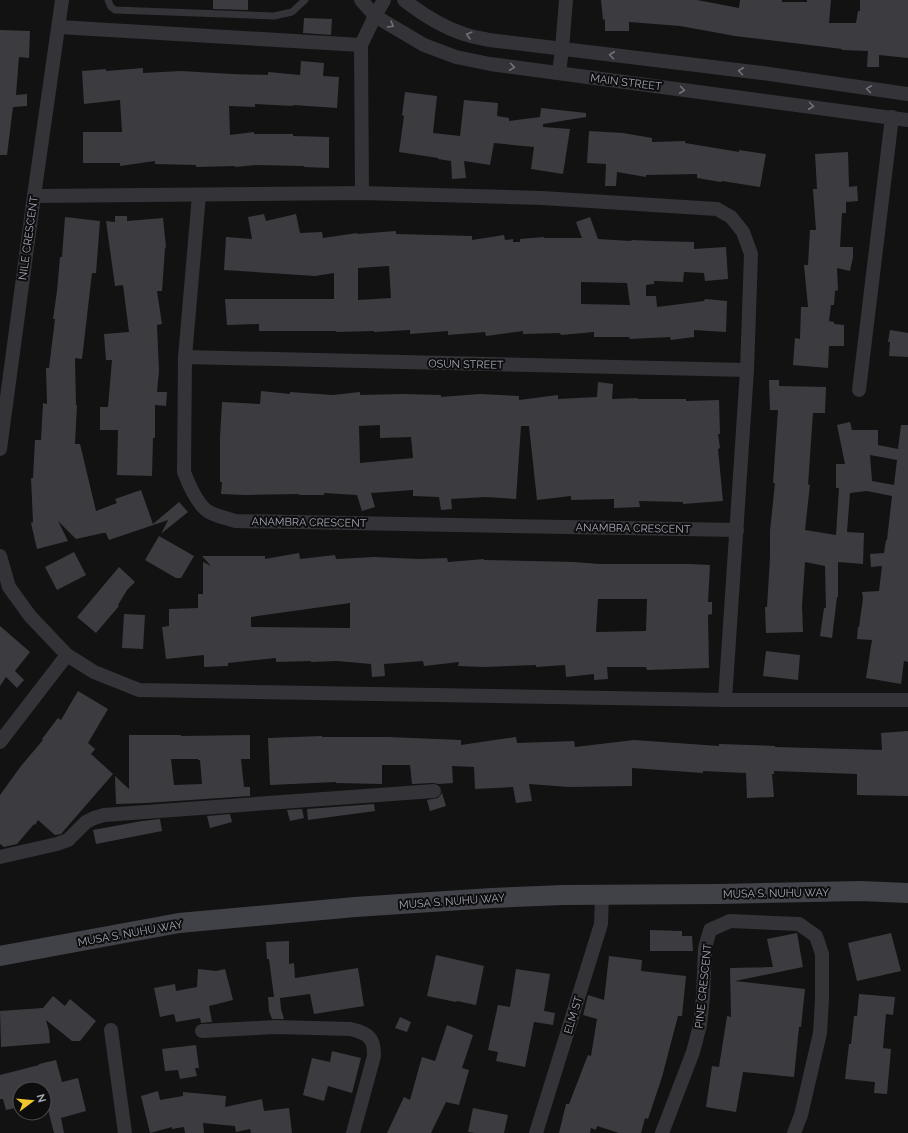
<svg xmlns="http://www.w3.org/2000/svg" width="908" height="1133" font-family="Raleway,sans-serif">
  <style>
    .building { fill: #3c3c40; fill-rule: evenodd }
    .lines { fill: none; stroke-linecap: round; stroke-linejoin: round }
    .lane { stroke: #333338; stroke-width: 7 }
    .street { stroke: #333338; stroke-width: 14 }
    .secondary { stroke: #414248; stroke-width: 20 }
    .oneway { stroke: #71727c }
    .labels { text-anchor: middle; stroke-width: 4; stroke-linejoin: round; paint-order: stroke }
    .street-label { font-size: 11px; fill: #a3a6b4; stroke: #0d0d0e }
  </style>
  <rect width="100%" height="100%" fill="#121213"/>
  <g class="building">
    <polygon points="213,0 248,0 248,10 213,9"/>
    <polygon points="601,0 697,0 739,8 740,0 782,0 782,2 807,2 807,0 831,0 829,23 856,23 858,11 860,11 860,0 908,0 908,58 879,55 879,67 867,67 868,51 842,50 842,49 785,42 735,36 680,26 629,22 629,31 605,31 605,19 603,20"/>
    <polygon points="304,18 332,19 331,35 303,33"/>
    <polygon points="0,30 30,31 29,58 19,57 16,95 27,94 27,106 13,107 7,155 0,155"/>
    <polygon points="301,61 324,63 323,76 339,77 337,108 293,105 293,106 255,104 255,107 229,106 230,135 254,132 254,134 293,134 293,136 329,137 329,168 304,167 304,166 256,165 235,167 235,166 196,167 196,165 155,164 155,161 120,166 120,163 83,163 83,132 122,132 120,100 84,104 82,71 106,69 106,71 143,68 143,73 181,71 232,74 268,75 268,72 300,75"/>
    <polygon points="405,92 437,96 433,133 460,136 464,100 498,103 497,116 509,118 509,121 540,117 541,108 586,113 586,117 543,124 543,127 570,129 563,174 531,169 534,147 494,143 490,165 464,161 466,178 452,179 451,161 438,159 438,158 399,152 404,116 402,115"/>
    <polygon points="589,131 623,133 652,138 652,142 685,141 685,143 739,152 739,150 766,154 760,187 722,181 721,182 697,178 697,174 646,175 646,177 617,172 616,186 605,186 606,164 587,163"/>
    <polygon points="848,152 849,187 857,186 858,201 846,202 846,213 842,213 840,247 853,247 853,257 850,271 837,268 838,290 835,291 834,305 831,305 829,321 834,322 834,324 844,325 844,346 829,346 828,368 793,365 795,338 800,339 801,307 808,307 804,265 808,265 810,230 816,230 813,189 817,189 815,154"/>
    <path d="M264 214 266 221 296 214 300 233 322 232 323 238 357 233V234L396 231V234L472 236V240L504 235 505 240 513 239V242H520V239L544 237V238H582L576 222 590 217 598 239 631 241 632 240 655 241 694 242V249L726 247 728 279 705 281 704 273 684 272 683 282 654 281V284L646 285V296H656L657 307 704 301 705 299 727 301 726 332 694 330V337L671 340 670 337 630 339 629 337H594V332L561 335 560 333 523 334V331L486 336 485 332 448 335V331L410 334V330L374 332V331L336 332V331H259V324L227 325 225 299H334V273L315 276 224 270 226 237 252 239 248 217ZM389 266 391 298 358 300V268ZM581 282 627 283 630 305 581 304Z"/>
    <polygon points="115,216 127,216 127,221 163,218 166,247 165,248 162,291 157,291 162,324 157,325 159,371 157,392 167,392 166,406 155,405 155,438 153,438 152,476 117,475 118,430 100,430 100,407 108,407 112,360 106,360 104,334 129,332 123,285 115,286 106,221 115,222"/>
    <polygon points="65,217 100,221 96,273 92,273 82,359 75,358 76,405 77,405 75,444 80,444 96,511 117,503 115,499 141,490 153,524 179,502 188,512 162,533 162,532 168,520 109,540 106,533 103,533 76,539 58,521 68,541 37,549 31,523 33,522 31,478 33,478 35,440 41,440 43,403 47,404 46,368 49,368 55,319 53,319 57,291 60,257 62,257"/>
    <polygon points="890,330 908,333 908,357 889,356 890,342 888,342"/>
    <path d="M769 380H779V386L826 387 825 413H813L808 485 810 484 805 530 836 535 839 488H836V464H845L837 425 850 422 852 430H878V445L898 449 901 425H908V662L904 661 901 684 866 678 872 640 857 639 858 627H859L863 598 862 592 879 591 882 566 871 567 870 554 884 553 886 540H887L892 496 867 491 850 493 847 532 864 533 863 564 838 562V597H837L832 638 820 636 824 608H826L825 566 805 562 802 606 803 632 766 633 765 607H767L770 558V531L775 483H773L778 410H770ZM870 455 897 460 894 485 872 481Z"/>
    <path d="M598 382 613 384 612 399 637 398 638 399H686V401L719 400 720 434H718L720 448 718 449 723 501 683 504V502L639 501 640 507 614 508V499L571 500V496L537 500 529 426H521L516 499 485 497 451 499 452 509 441 510 439 497 413 496V490L371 493 375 507 362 511 357 495 324 493V495H299V494L245 495 221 494 222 482H220V437L222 402 260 404 261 391 290 394V392L333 395 360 392V395L403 394 441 395V397L480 394 519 396V400L558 395V399L597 397ZM380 425V438L411 437 413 458 360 463 359 426Z"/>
    <polygon points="159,536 194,556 181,578 176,578 145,560"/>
    <polygon points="74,552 86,575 57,590 45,567"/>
    <path d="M299 553 300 559 335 555 336 559 374 557 419 559 447 558 448 562 484 559V560L574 562 599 564H689L710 565 708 602H712V614L708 615 709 668 647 670 646 667H607L608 679 594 680V674L566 677 565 665 536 667V665L484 667 458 666 459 662 424 666 423 661 384 664 385 676 372 677 371 664 337 661 311 662V661L276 662V658L228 663V666L204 667V655L166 659 162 627 169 626V609L198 608V594H203V562L211 566 202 556H265V559ZM598 599H647L646 631 596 632ZM350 603V628L251 627V617Z"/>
    <polygon points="119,567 135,582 127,590 118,605 119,606 96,633 77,617"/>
    <polygon points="124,614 145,615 143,649 122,648"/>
    <polygon points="0,626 30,652 15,671 24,680 17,688 6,677 0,686"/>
    <polygon points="766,651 800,655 798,680 763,676"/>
    <polygon points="78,691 108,709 88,743 95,749 91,754 113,774 61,834 55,835 38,820 35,825 34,824 17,844 4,847 0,844 0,795 21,766 43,740 42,739 58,718 61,720"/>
    <polygon points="908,731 908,796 857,795 857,774 774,771 774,774 772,774 774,797 747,798 746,773 703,771 703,773 632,768 632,786 569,787 529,784 532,801 516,803 513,787 475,789 474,767 452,766 453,783 439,784 433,783 412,784 410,765 382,765 382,784 336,783 336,782 270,785 268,738 322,736 322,737 388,737 461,740 461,745 516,737 517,743 574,741 575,747 634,740 719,746 719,744 775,746 775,747 882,750 881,733"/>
    <path d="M129 735H181V736L250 735V759H241L244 787H250V796L146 803 116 804 115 776 129 789ZM171 759H198V760H200L202 784 174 785Z"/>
    <polygon points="442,793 446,806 430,811 427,800 438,798"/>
    <polygon points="374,804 375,811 308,820 307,809"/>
    <polygon points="302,809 304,818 290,821 287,810"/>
    <polygon points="230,814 232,822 210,828 207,816"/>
    <polygon points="160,819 162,831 96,844 93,830 142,821"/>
    <polygon points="650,930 682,931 682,936 692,936 693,951 650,951"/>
    <polygon points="797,933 803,967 735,981 805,989 801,1027 799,1027 794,1077 743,1072 736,1112 706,1107 712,1066 719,1067 727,1016 731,1017 730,968 773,967 767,939"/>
    <polygon points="891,933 901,971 857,981 848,943"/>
    <polygon points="289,941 289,964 294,963 295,978 358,968 364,1006 314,1014 310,994 280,998 281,1009 284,1019 272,1019 269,1011 268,997 274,997 269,959 267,959 266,942"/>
    <polygon points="436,955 484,966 476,1005 457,1001 456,1002 427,996"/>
    <polygon points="609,956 642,960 641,971 686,976 682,1016 678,1016 662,1077 648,1119 645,1118 641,1133 619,1133 597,1126 596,1130 591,1128 590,1133 559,1133 566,1104 569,1104 588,1055 591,1056 597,1019 583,1015 588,995 604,1000"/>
    <polygon points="198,969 216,971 225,969 233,1000 209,1006 212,1022 211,1022 201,1023 200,1018 176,1022 174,1014 160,1017 154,988 175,984 176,991 197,987"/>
    <polygon points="516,969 550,974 544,1011 555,1013 553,1025 534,1022 525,1067 496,1061 498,1052 488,1050 498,1005 510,1007"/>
    <polygon points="859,994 895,997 893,1015 886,1014 883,1048 891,1049 887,1094 874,1093 875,1082 845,1079 849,1044 851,1044 854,1016 857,1016"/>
    <polygon points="53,996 65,1006 70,999 96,1021 80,1041 72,1041 46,1020 49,1031 50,1043 1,1047 0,1011 43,1008"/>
    <polygon points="400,1017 411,1022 407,1032 395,1028"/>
    <polygon points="447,1025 473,1035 462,1068 469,1070 459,1105 446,1102 431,1133 387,1133 404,1097 410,1100 422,1057 435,1061"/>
    <polygon points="196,1045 199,1068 195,1068 197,1076 180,1079 178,1070 165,1071 162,1049"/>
    <polygon points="332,1051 361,1058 352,1093 328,1086 324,1101 303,1095 312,1058 330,1062"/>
    <polygon points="56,1060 62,1082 78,1078 86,1111 61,1118 64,1133 54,1133 44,1094 44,1089 20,1089 20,1107 6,1110 3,1099 0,1099 0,1075 39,1065 39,1064"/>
    <polygon points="158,1091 160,1100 183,1096 183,1092 226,1096 225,1107 262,1099 264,1111 289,1108 292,1133 251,1133 250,1129 236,1132 235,1126 203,1123 204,1133 185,1133 184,1127 172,1129 172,1127 150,1133 141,1096"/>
    <polygon points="473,1108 508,1115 504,1133 475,1133 468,1132"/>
  </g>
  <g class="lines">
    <polyline class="lane" points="108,0 111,7 115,10 274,16 292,12 305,0"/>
    <g class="street">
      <polyline points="361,0 375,16 424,45 456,57 490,64 908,120"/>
      <path d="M404 0C422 14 442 27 464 34 472 37 481 38 489 40L762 73 908 94"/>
      <polyline points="59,27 361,45"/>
      <polyline points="559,73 562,49 566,0"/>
      <polyline points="362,193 361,45 375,16 384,0"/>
      <path d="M199 195 185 357 184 472C189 485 199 508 211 513 219 517 227 518 235 521L737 530"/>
      <polyline points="34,196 362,193 542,198 717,209 731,217 743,232 751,254 747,370 725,700"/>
      <polyline points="185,357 747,370"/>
      <polyline points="859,390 892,117"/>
      <polyline points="0,449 34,196 62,0"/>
      <polyline points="0,556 9,587 30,616 67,655 94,672 139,690 725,700 908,700"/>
      <polyline points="0,742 67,655"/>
      <polyline points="0,857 57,844 68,840 86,822 94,818 104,815 434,791"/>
      <polyline points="111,1030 125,1133"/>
      <path d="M202 1031 275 1027 351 1029C359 1031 369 1034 372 1042 374 1046 374 1052 374 1056L353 1133"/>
      <polyline points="536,1133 601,924 602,895"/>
      <polyline points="662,1133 693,1052 700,1025 703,997 705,948 710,930 730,921 799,924 816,936 822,954 822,999 820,1033 801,1115 794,1133"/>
    </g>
    <polyline class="secondary" points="0,956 179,923 355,907 492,898 563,895 720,894 860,891 908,893"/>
  </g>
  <defs><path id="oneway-chevron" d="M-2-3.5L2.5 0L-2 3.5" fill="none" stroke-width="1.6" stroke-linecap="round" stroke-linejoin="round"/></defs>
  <g class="oneway">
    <use href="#oneway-chevron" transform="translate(391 25) rotate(31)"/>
    <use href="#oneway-chevron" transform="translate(469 35) rotate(-165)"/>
    <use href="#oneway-chevron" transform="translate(612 55) rotate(-173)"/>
    <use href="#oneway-chevron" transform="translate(512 67) rotate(8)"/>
    <use href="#oneway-chevron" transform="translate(741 71) rotate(-173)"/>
    <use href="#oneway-chevron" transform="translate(869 89) rotate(-172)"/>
    <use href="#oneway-chevron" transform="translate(682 90) rotate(7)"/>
    <use href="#oneway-chevron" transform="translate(811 106) rotate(7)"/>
  </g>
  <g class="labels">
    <g class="street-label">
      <text transform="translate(626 82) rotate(7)" y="4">MAIN STREET</text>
      <text transform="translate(28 238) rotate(-82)" y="4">NILE CRESCENT</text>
      <text transform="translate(466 364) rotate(1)" y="4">OSUN STREET</text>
      <text transform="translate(309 522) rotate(1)" y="4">ANAMBRA CRESCENT</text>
      <text transform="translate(633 528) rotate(1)" y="4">ANAMBRA CRESCENT</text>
      <text transform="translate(776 893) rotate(-1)" y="4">MUSA S. NUHU WAY</text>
      <text transform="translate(452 901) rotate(-4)" y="4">MUSA S. NUHU WAY</text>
      <text transform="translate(130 933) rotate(-10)" y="4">MUSA S. NUHU WAY</text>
      <text transform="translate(703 986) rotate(-84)" y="4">PINE CRESCENT</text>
      <text transform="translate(573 1015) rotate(-73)" y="4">ELM ST</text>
    </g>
  </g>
  <g transform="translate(32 1101) rotate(74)"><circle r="19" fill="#0d0d0e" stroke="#494a50"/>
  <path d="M0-3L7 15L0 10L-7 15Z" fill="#f1c62c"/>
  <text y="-6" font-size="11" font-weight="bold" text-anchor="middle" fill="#a3a6b4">N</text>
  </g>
</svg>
